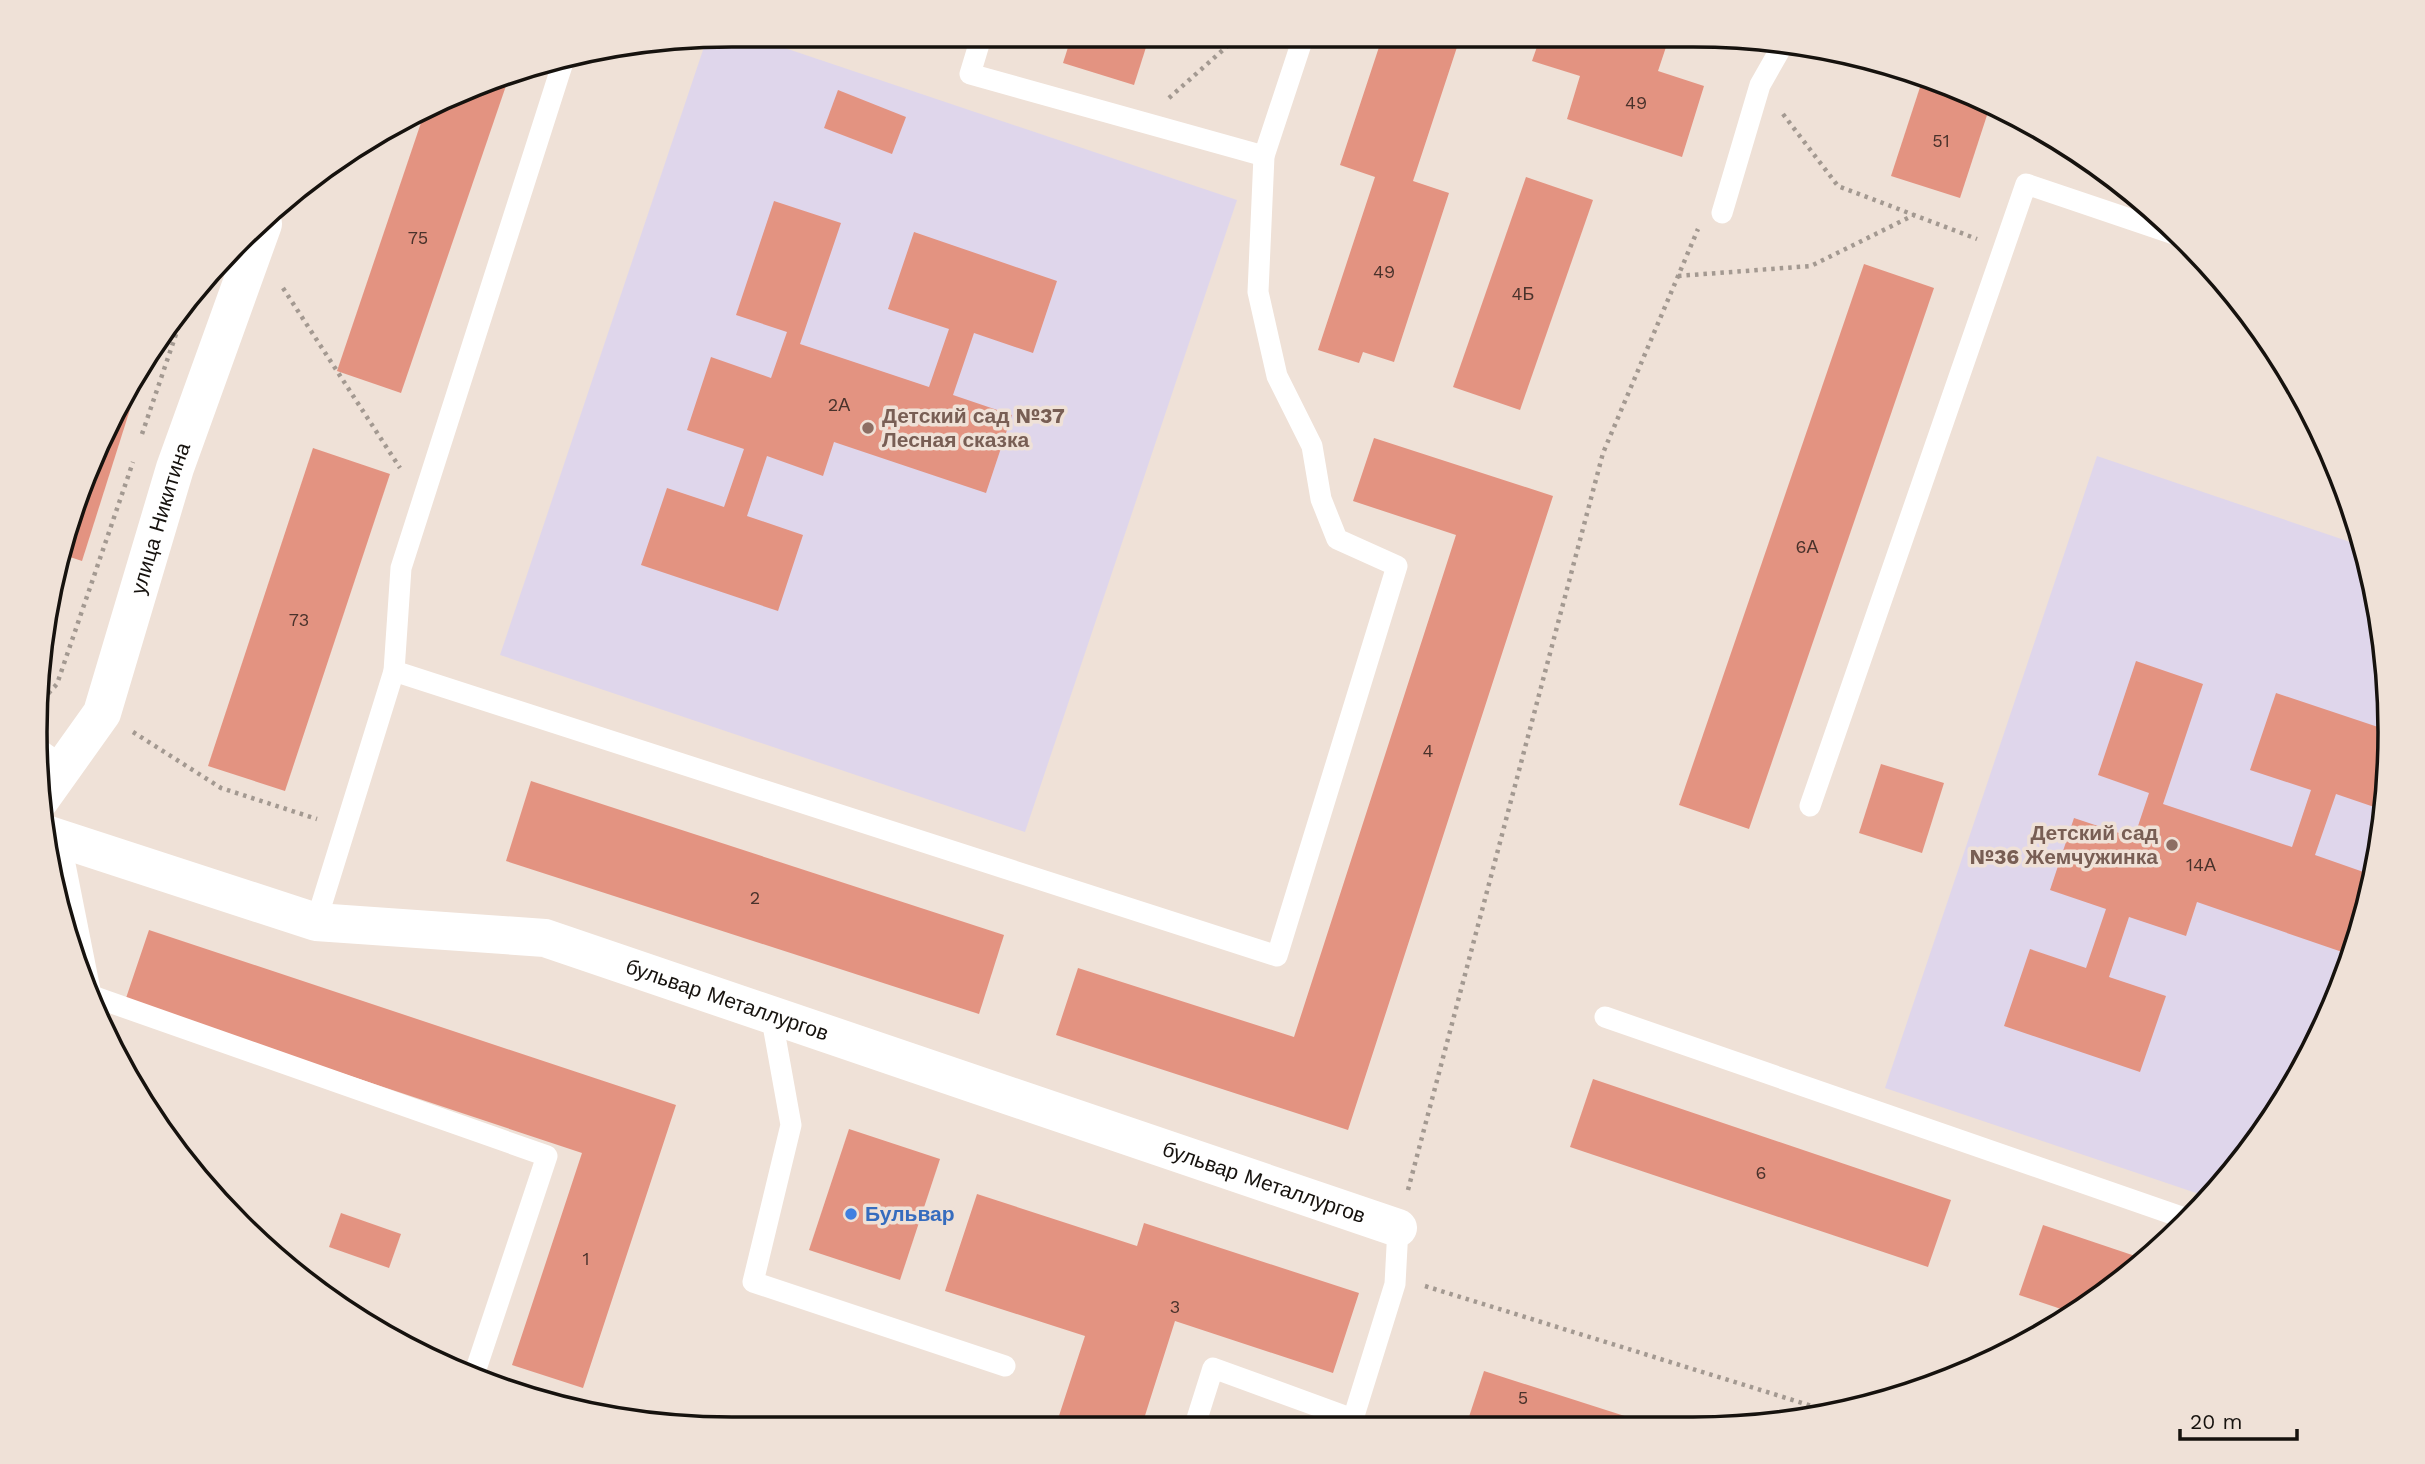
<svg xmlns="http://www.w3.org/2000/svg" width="2425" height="1464" font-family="'Work Sans',sans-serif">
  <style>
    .education { fill: #dfd6eb }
    .building { fill: #e39381 }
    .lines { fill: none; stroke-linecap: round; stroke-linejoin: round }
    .path { stroke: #a39991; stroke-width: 4.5; stroke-dasharray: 3.5 5; stroke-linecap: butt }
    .service { stroke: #fff; stroke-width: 21 }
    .minor { stroke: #fff; stroke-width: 38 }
    .tertiary { stroke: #fff; stroke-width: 38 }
    .education-dot { fill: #8d6e63; stroke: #efe1d7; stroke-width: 2.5 }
    .shop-dot { fill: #3f7fe0; stroke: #efe1d7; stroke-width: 2.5 }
    .labels { text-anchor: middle; stroke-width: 7; stroke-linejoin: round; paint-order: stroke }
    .number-label { font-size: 18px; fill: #49322b }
    .education-label { font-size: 21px; font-weight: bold; fill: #785e54; stroke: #efe1d7; text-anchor: start }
    .street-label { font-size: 21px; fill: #16120e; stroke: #efe1d7 }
    .shop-label { font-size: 21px; font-weight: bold; fill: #366cbe; stroke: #efe1d7; text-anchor: start }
    .rim { fill: none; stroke: #16120e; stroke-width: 3.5 }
  </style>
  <rect width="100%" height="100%" fill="#efe1d7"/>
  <g class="education">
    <polygon points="706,41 764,41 1237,200 1025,832 500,655"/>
    <polygon points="2097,456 2362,546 2384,641 2389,777 2366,912 2318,1040 2246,1156 2208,1197 1885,1088"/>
  </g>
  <g class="building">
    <polygon points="1070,41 1148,41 1134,85 1063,63"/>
    <polygon points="1381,41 1459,41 1413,181 1449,193 1394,362 1363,352 1359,363 1318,350 1375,177 1340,165"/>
    <polygon points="1539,41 1668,41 1658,71 1704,86 1682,157 1567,119 1580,76 1532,61"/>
    <polygon points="511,71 401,393 337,371 427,105"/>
    <polygon points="1923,78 1959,88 1990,106 1960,198 1891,176"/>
    <polygon points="838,90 906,117 892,154 824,128"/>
    <polygon points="1526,177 1593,200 1520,410 1453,387"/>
    <polygon points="774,201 841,223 800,344 929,387 949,329 888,309 914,232 1057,281 1033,353 974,333 953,395 1012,415 986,493 834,442 823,476 767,456 747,516 803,535 778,611 641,565 667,488 724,507 744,449 687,430 711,357 771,378 787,332 736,315"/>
    <polygon points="1864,264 1934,288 1749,829 1679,805"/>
    <polygon points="145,362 82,561 61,554 72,508 107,423"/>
    <polygon points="1374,438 1553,496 1348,1130 1056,1035 1078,968 1294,1037 1456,535 1353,501"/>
    <polygon points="313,448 390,474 285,791 208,766"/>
    <polygon points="2136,661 2203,684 2163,804 2292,847 2311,790 2250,770 2276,693 2387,730 2389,777 2383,810 2336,794 2315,855 2372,875 2348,954 2197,902 2186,936 2129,917 2109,977 2166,996 2140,1072 2004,1026 2030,949 2086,968 2106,909 2050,890 2074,818 2134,838 2149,793 2098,775"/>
    <polygon points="1881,764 1944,783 1922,853 1859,833"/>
    <polygon points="531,781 1004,935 979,1014 506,861"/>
    <polygon points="149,930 676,1105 583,1388 512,1365 582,1153 125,1001"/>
    <polygon points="1593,1079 1951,1200 1928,1267 1570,1147"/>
    <polygon points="849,1129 940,1159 900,1280 809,1250"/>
    <polygon points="977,1194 1137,1246 1144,1223 1359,1293 1333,1373 1175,1321 1142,1425 1056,1425 1085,1336 945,1291"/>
    <polygon points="341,1213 401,1234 389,1268 329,1247"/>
    <polygon points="2043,1225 2147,1260 2073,1313 2019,1295"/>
    <polygon points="1484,1371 1659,1427 1466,1426"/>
  </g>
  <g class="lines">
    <g class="path">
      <polyline points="1169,98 1233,41"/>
      <polyline points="1783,114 1838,186 1977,239"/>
      <polyline points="1678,276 1811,266 1914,215"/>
      <polyline points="283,288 400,468"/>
      <polyline points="142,434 188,299"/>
      <polyline points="37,706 57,684 133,462"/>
      <polyline points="133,732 221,788 317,819"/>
      <polyline points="1408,1190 1603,453 1698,229"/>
      <polyline points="1425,1286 1825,1410"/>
    </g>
    <g class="service">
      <polyline points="980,41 970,74 1264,156"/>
      <polyline points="1722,213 1760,85 1785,41"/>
      <polyline points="394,671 1277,956 1397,566 1337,539 1321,499 1312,446 1277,376 1258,292 1264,156 1302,41"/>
      <polyline points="36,747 63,766"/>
      <polyline points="1810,806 2026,184 2177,235"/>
      <polyline points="60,839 91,995"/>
      <polyline points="316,922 394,671 401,568 564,59"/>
      <polyline points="92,996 547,1156 473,1378"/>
      <polyline points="771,1014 791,1125 753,1282 1005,1366"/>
      <polyline points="1605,1017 2187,1219"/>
      <polyline points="1195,1425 1213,1368 1353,1419 1395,1284 1398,1228"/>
    </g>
    <path class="minor" id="s1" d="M43 833 316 922 545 938 1398 1228"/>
    <path class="tertiary" id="s2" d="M40 800 102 713 175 468 263 224"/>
  </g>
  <g class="education-dot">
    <circle cx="868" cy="428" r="7"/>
    <circle cx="2172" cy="845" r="7"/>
  </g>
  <circle class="shop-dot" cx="851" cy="1214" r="7"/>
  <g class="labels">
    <g class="number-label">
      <text x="1636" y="109">49</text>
      <text x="1941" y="147">51</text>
      <text x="418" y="244">75</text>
      <text x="1384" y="278">49</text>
      <text x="1523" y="300">4Б</text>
      <text x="839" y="411">2А</text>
      <text x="1807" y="553">6А</text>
      <text x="299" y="626">73</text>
      <text x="1428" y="757">4</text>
      <text x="2201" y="871">14А</text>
      <text x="755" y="904">2</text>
      <text x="1761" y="1179">6</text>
      <text x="586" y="1265">1</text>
      <text x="1175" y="1313">3</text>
      <text x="1523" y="1404">5</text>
    </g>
    <g class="education-label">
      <text x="882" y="423">Детский сад №37<tspan x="882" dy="24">Лесная сказка</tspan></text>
      <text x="2158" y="840" text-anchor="end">Детский сад<tspan x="2158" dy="24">№36 Жемчужинка</tspan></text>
    </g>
    <g class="street-label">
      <text dy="7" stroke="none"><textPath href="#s2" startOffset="310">улица Никитина</textPath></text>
      <text dy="7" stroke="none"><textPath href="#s1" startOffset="709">бульвар Металлургов</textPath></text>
      <text dy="7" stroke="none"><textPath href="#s1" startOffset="1276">бульвар Металлургов</textPath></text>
    </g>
    <g class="shop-label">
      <text x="865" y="1221">Бульвар</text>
    </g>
  </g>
  <path d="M0 0H2425V1464H0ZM732 47H1693A685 685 0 0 1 2378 732V732A685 685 0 0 1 1693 1417H732A685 685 0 0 1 47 732V732A685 685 0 0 1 732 47Z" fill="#efe1d7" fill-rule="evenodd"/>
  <path class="rim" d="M732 47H1693A685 685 0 0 1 2378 732V732A685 685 0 0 1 1693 1417H732A685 685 0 0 1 47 732V732A685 685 0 0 1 732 47Z"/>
  <path d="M2180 1429v10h117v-10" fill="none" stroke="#16120e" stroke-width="3.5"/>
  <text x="2190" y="1429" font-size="21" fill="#16120e" stroke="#efe1d7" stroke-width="5" paint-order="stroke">20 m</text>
</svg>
